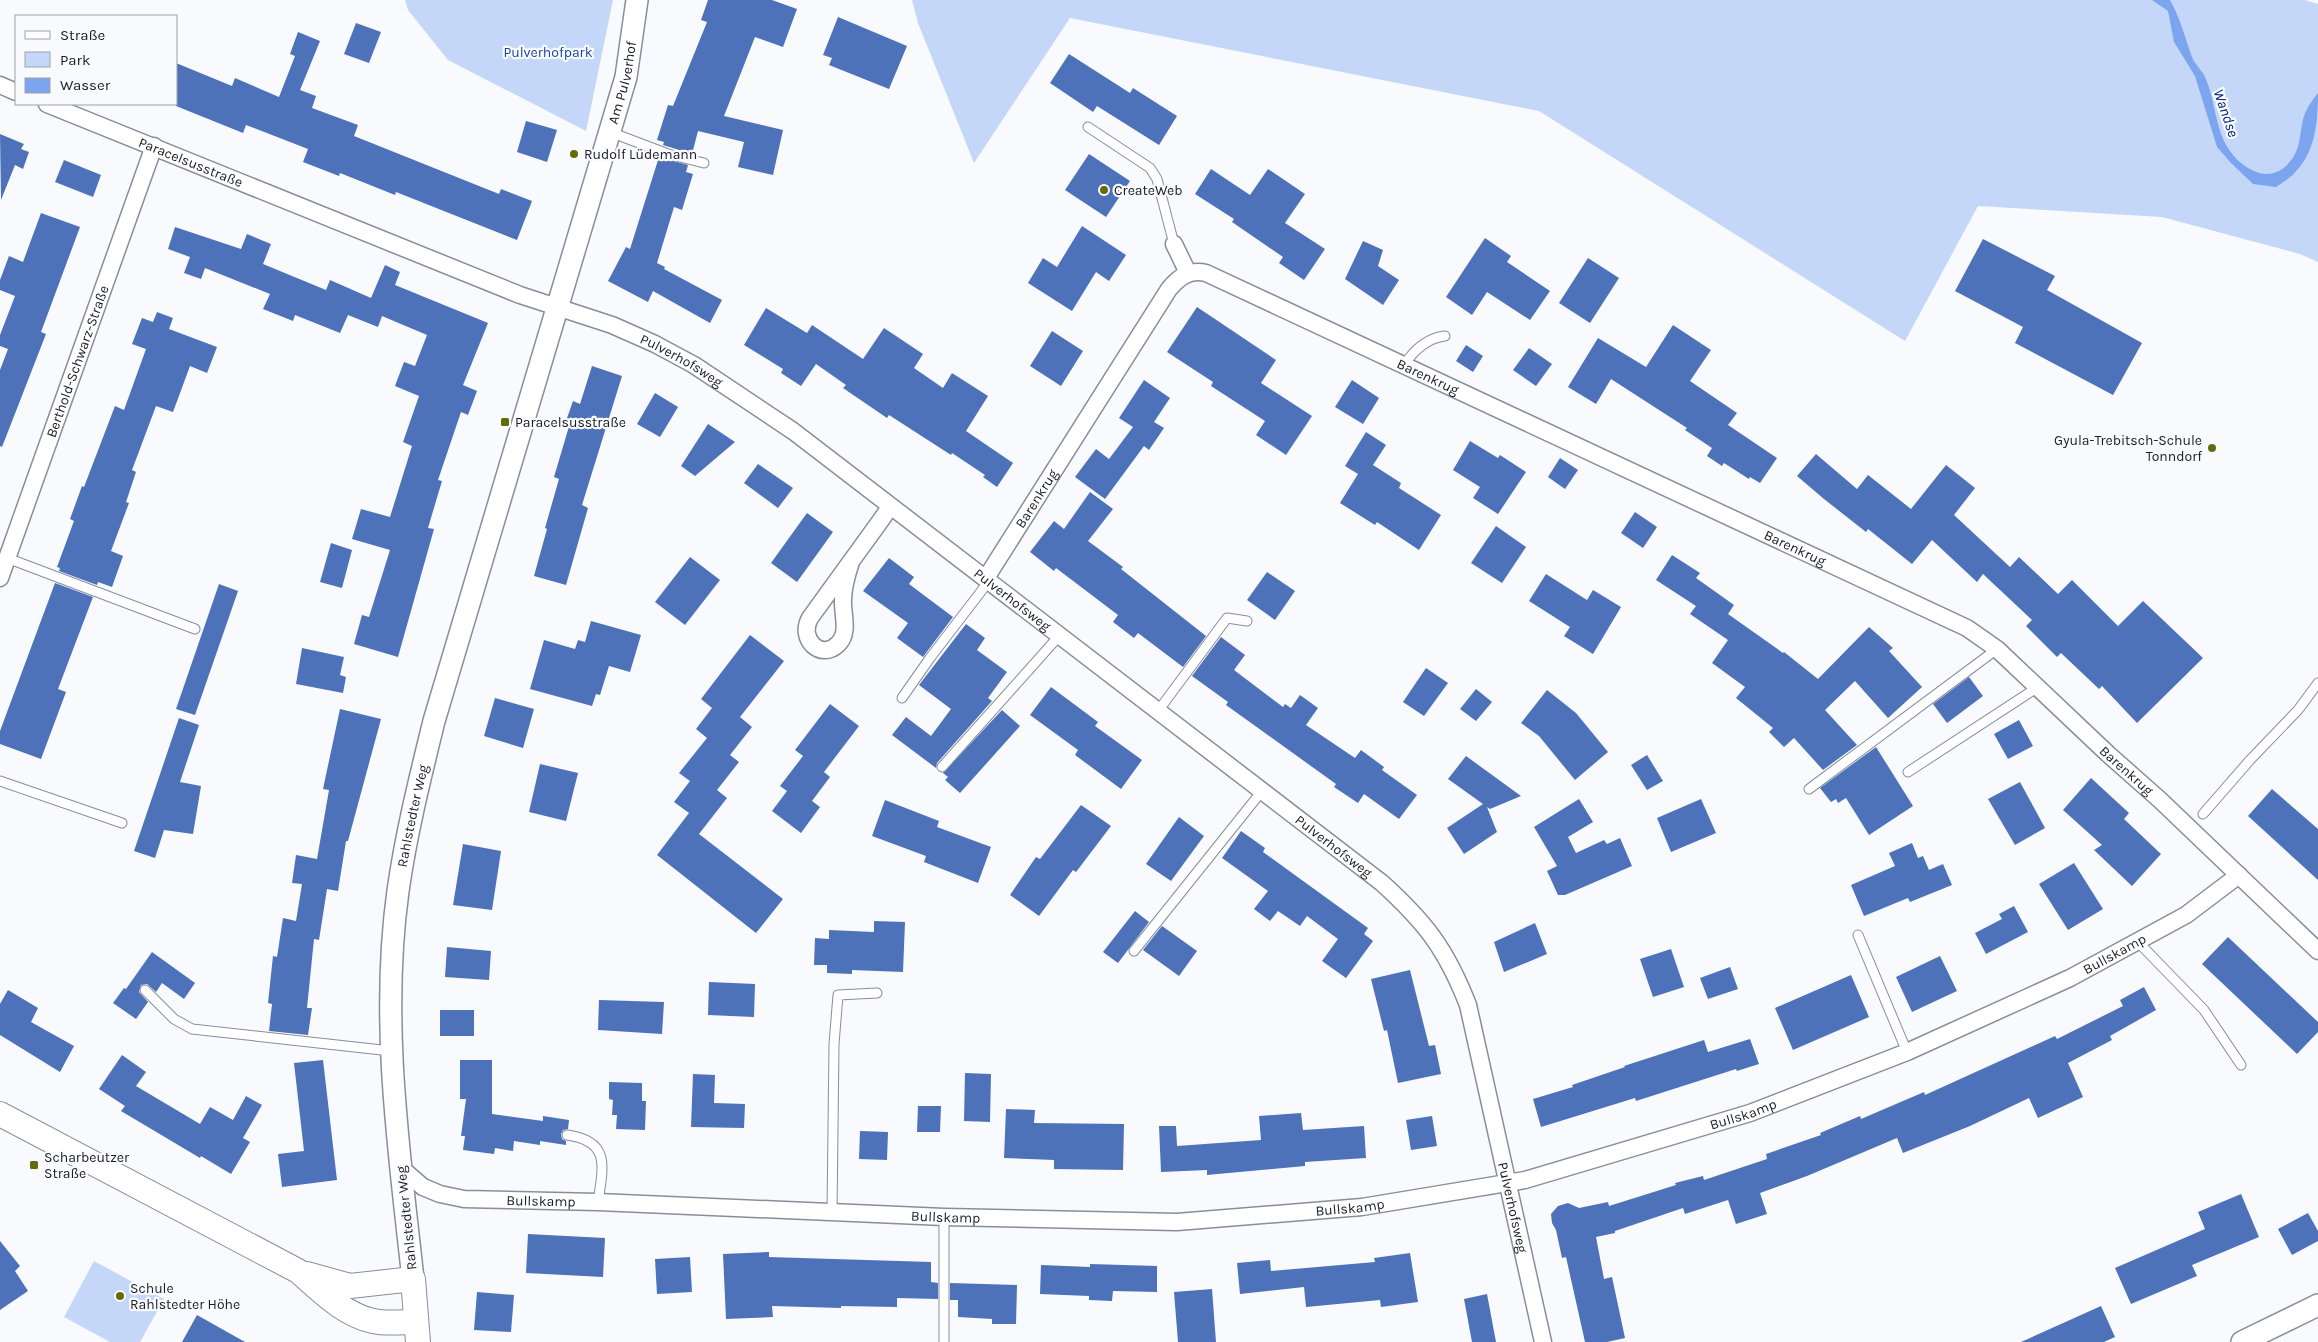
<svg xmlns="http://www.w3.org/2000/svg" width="2318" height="1342" font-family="Karla,sans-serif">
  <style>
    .green { fill: #c4d7f8 }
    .water { fill: #7ca4ef }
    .building { fill: #4d72ba }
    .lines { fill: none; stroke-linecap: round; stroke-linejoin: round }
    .service-casing { stroke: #868e9c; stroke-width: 11 }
    .minor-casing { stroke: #868e9c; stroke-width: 19 }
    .tertiary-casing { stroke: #868e9c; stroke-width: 24 }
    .secondary-casing { stroke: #868e9c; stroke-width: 26 }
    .service { stroke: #fff; stroke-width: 9 }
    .minor { stroke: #fff; stroke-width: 16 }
    .tertiary { stroke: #fff; stroke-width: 21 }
    .secondary { stroke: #fff; stroke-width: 24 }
    .poi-dot { fill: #656a0a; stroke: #f8fafd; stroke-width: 2 }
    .labels { text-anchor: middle; stroke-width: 4.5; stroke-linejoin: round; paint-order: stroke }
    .park-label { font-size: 14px; fill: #1a449b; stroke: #f8fafd }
    .street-label { font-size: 14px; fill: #191c21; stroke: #f8fafd }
    .poi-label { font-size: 14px; fill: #191c21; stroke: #f8fafd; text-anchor: start }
    .water-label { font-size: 15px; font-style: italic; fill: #002378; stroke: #f8fafd }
  </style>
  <rect width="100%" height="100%" fill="#f8fafd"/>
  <g class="green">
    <polygon points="405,0 613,0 586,131 448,60 408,10"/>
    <polygon points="912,0 2305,0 2318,4 2318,262 2300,254 2162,217 1978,206 1905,341 1539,111 1070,18 974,163 918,23"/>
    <polygon points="94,1261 164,1299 140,1342 110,1342 64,1317"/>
  </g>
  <path class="water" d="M2152 0H2170C2180 17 2185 38 2192 57 2195 65 2203 71 2206 79 2214 99 2215 121 2224 141 2235 164 2265 187 2287 165 2305 147 2297 128 2307 109 2310 103 2314 98 2318 93 2318 119 2316 150 2297 170 2292 177 2283 182 2276 187L2253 184 2231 163 2217 147 2195 76 2174 42 2168 11Z"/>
  <g class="building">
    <polygon points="708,0 772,0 797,9 783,47 755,37 724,116 783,130 773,175 738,167 744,142 698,131 692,154 663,145 664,142 657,140 668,105 673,106 707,22 701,20"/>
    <polygon points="838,17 907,46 889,89 829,65 832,58 823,55"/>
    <polygon points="356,23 381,32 369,63 344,54"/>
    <polygon points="298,32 320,41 300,90 316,96 312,108 358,125 354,136 499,194 501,189 532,201 517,240 396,192 395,195 340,173 339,176 303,162 308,149 246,125 243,133 176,106 176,63 232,86 235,78 279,97 295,56 290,54"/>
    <polygon points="1069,54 1130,93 1133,88 1177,116 1159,145 1097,106 1093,112 1050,83"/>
    <polygon points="526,121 557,130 547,162 517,152"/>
    <polygon points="0,134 24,144 21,149 29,152 23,169 15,165 1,200"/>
    <polygon points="1089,154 1130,181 1106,217 1065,190"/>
    <polygon points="659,157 688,165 686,172 693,174 682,210 674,207 657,263 665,267 664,269 722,300 710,323 653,291 648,302 608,281 626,247 630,249"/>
    <polygon points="64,160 101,175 93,197 55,182"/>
    <polygon points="1211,169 1250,195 1268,169 1305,194 1285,223 1325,249 1304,280 1279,263 1283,257 1232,222 1234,219 1195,194"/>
    <polygon points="41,213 80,227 41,332 46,334 2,447 0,446 0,370 8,349 0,346 0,335 15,296 0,290 0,280 9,256 23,262"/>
    <polygon points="1082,226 1126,255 1109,281 1096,272 1072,311 1028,283 1043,258 1057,267"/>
    <polygon points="175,227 241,249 247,234 271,244 263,264 326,290 330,280 371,298 385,265 400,272 395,285 488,323 463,385 477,391 468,415 461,412 438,480 442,481 428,528 434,529 398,657 354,644 362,615 369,617 390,550 352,539 361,509 390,517 412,446 403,442 419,396 395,386 404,362 415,366 427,335 382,316 378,327 348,315 340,333 295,315 293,321 263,309 270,294 205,268 201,279 184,273 190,257 168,249"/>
    <polygon points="1485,238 1511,256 1507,262 1550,291 1530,320 1487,292 1472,315 1446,297"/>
    <polygon points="1983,239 2055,276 2047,290 2142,343 2113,395 2015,343 2023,327 1955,291"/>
    <polygon points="1363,241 1383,250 1378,266 1399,280 1383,305 1345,279"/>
    <polygon points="1588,258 1619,278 1590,323 1559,303"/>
    <polygon points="1197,307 1276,360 1261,383 1312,416 1286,455 1256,435 1265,421 1211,386 1213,382 1167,352"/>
    <polygon points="766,308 807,333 812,325 863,359 884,328 923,354 914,368 943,388 952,373 988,396 966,431 1013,463 997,487 983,477 985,475 952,453 951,455 889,415 887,418 843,388 846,385 816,364 801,386 781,373 783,369 744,345"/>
    <polygon points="157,312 173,318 169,329 217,347 207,373 190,366 173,412 156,406 132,470 136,472 126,502 129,503 111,551 123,556 112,587 98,582 97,585 59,571 60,568 57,567 74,521 70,519 82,486 84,487 115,406 124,410 146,349 132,344 142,318 153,322"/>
    <polygon points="1673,325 1711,350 1690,381 1737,413 1728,425 1777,458 1760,483 1750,477 1749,479 1724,463 1722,466 1707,456 1712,448 1685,430 1687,428 1611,379 1596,404 1568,387 1598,338 1646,367"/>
    <polygon points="1052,331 1083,351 1061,386 1030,366"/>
    <polygon points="1466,345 1483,356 1473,372 1456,361"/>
    <polygon points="1529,348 1552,364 1536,386 1513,370"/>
    <polygon points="592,366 622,376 582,505 588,508 566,585 534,576 547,529 545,528 559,479 554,477 570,423 566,421 573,401 580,404"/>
    <polygon points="1144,380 1170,398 1154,422 1164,428 1149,450 1144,446 1105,499 1075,477 1096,449 1109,459 1133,427 1119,418"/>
    <polygon points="1352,380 1379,398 1363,424 1335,407"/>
    <polygon points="655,393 678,407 660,437 637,424"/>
    <polygon points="708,424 735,442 695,476 681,466"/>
    <polygon points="1366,432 1386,445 1373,465 1401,483 1399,488 1441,515 1419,550 1377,522 1375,525 1340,503 1358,474 1345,466"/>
    <polygon points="1470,441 1498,458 1500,455 1526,472 1498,514 1473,498 1480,487 1453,470"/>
    <polygon points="1816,454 1857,489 1868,475 1911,509 1946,465 1975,488 1954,515 2010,567 2019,557 2058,594 2072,580 2118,626 2143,601 2203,658 2137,723 2102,686 2099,689 2061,653 2057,657 2026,626 2032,620 1983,574 1977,582 1932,540 1912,564 1868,529 1866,532 1824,499 1797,476"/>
    <polygon points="1560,458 1578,470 1565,489 1548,477"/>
    <polygon points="758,464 793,488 778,508 744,483"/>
    <polygon points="1090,492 1113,509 1088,541 1123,567 1121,569 1206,636 1183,667 1138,633 1134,638 1113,622 1118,615 1056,568 1054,571 1030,552 1054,521 1064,529"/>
    <polygon points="1635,512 1657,527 1643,548 1621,533"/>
    <polygon points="807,513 833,532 797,582 771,563"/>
    <polygon points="1496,526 1526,547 1502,583 1471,563"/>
    <polygon points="331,543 352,550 342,588 320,582"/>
    <polygon points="1672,555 1700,573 1696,578 1734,605 1728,614 1783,653 1784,652 1818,679 1869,627 1893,648 1889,651 1922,687 1888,718 1855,681 1825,710 1857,745 1823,770 1794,738 1784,747 1769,732 1773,728 1736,698 1745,687 1712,663 1728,640 1690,614 1696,606 1656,580"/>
    <polygon points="690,557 720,580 685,625 655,602"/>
    <polygon points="889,558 914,577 909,584 953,617 923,657 897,638 908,623 863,591"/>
    <polygon points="1267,572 1295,591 1275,620 1247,600"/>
    <polygon points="1546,574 1587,600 1593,590 1621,607 1593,654 1564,636 1570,627 1529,601"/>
    <polygon points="55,583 93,597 58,689 66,692 41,759 0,744 0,731"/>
    <polygon points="219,584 238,591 195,715 176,709"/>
    <polygon points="591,621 641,635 630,672 609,666 600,695 596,694 592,706 530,689 544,640 575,649 578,640 585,642"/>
    <polygon points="966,624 985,638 977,650 1007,672 988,698 992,701 937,763 936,768 892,735 906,717 931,736 951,709 919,685"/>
    <polygon points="750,635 784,661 740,717 752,727 730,755 739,762 717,790 727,798 699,834 783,899 756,933 657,855 689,813 674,802 690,781 679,773 707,738 696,729 712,708 701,699"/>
    <polygon points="1221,637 1245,655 1234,670 1283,707 1285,704 1291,708 1300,695 1318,708 1306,725 1355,758 1361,750 1384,767 1382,770 1417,795 1399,819 1364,794 1358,803 1334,787 1336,784 1226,705 1228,702 1192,676"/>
    <polygon points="302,648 344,657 340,675 346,677 343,693 296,684"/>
    <polygon points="1426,668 1448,683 1424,716 1403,702"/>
    <polygon points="1969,677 1983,696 1947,723 1933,704"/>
    <polygon points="1051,687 1098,722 1095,726 1142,760 1121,789 1075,755 1078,750 1030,715"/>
    <polygon points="1476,689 1492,702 1476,721 1460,709"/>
    <polygon points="1547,690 1576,713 1608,752 1575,780 1539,736 1521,723"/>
    <polygon points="495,698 534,709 523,748 484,736"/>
    <polygon points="830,704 859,726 824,772 830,777 812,801 820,807 801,833 772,811 787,791 780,786 803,756 795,750"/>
    <polygon points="340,709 381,719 348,841 346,841 338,891 327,889 319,940 314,939 307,1008 312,1008 308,1035 269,1031 272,1004 268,1003 273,956 277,957 283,918 296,921 302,884 292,883 296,855 317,859 329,790 323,789"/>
    <polygon points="1002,710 1020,726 960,793 945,780 948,777 943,773"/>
    <polygon points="179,718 199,725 180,782 201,786 193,834 164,830 155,858 134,851"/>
    <polygon points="2019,720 2033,746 2008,759 1994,734"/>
    <polygon points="1876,747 1913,806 1869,835 1846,798 1838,803 1836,799 1831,802 1820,788"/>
    <polygon points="1647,755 1663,781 1647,790 1631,765"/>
    <polygon points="1466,756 1521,796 1490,809 1487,807 1497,832 1464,854 1447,828 1483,804 1448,779"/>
    <polygon points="540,764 578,773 566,821 529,812"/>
    <polygon points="2091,778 2129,813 2124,819 2161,854 2132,886 2094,850 2102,845 2063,810"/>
    <polygon points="2020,782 2045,828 2015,845 1988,799"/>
    <polygon points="2272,789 2318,829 2318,880 2248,816"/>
    <polygon points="1579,799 1593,822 1568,837 1576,853 1604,840 1607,844 1620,838 1632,866 1565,895 1558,895 1547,871 1557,866 1534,827"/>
    <polygon points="1701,799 1716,833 1671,852 1657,818"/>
    <polygon points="885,800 939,821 937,827 991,847 978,883 924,862 926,856 872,836"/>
    <polygon points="1081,805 1111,826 1076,872 1073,870 1039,916 1010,895 1036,857 1040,859"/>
    <polygon points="1179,817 1204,836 1171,881 1146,864"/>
    <polygon points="1241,831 1265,848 1263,852 1368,928 1364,934 1373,941 1346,978 1322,961 1338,939 1307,916 1300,926 1278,911 1270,921 1254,909 1268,891 1222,858"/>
    <polygon points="1912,843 1918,858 1923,856 1929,870 1943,864 1952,885 1910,902 1908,898 1864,916 1851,885 1895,866 1889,853"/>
    <polygon points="463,844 501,851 492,910 453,905"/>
    <polygon points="2074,863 2103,909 2068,930 2039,884"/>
    <polygon points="2014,906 2028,932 1986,954 1975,933 2002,919 1999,914"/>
    <polygon points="1135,911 1149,922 1118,963 1103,952"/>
    <polygon points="874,921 905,922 903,972 852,970 852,974 827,973 827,965 814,965 815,938 829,939 829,930 874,932"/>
    <polygon points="1535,923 1547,954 1504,972 1494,942"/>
    <polygon points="1162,926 1197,951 1179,976 1143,950"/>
    <polygon points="2228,937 2318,1022 2318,1032 2297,1054 2202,964"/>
    <polygon points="447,947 491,951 489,980 445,977"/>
    <polygon points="1671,949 1684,987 1653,997 1640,959"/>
    <polygon points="152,952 195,983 184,999 162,983 156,992 147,984 141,985 139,992 148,1002 136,1019 113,1003 124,988 126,989"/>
    <polygon points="1940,956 1957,991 1912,1012 1896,977"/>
    <polygon points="1730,967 1738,989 1708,999 1700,978"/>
    <polygon points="1410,970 1429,1046 1435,1045 1441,1074 1398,1083 1387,1030 1384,1031 1371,979"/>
    <polygon points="1851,975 1869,1017 1793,1050 1775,1008"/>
    <polygon points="709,982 755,984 754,1017 708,1015"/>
    <polygon points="2144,987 2156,1010 2110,1036 2112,1040 2068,1063 2083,1097 2038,1118 2029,1098 1970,1126 1903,1153 1897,1138 1807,1176 1760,1193 1767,1214 1736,1224 1728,1200 1685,1214 1683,1208 1615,1231 1615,1233 1596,1237 1604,1279 1612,1277 1625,1338 1607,1342 1585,1342 1566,1257 1562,1258 1556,1230 1552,1223 1551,1214 1558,1206 1568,1203 1579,1208 1608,1202 1609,1206 1676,1185 1675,1183 1703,1176 1704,1180 1767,1159 1766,1154 1821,1135 1820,1133 1860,1116 1861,1119 1924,1092 1925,1095 2055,1036 2057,1039 2123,1006 2120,1000"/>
    <polygon points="8,990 38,1008 31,1022 74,1046 60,1072 0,1035 0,1004"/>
    <polygon points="599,1000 664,1002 662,1034 598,1030"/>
    <rect x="440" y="1010" width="34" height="26"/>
    <polygon points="1750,1039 1759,1064 1737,1071 1736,1069 1636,1101 1635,1098 1541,1127 1533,1099 1573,1087 1572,1085 1625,1067 1624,1066 1704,1040 1708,1052"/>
    <polygon points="122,1055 146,1072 136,1086 200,1124 210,1107 233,1120 246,1096 262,1105 243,1138 250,1142 231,1174 201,1156 200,1158 121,1111 125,1106 99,1089"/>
    <polygon points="323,1060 337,1180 282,1187 278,1154 304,1151 294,1063"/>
    <polygon points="460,1060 492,1060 492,1114 543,1121 543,1116 569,1120 568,1129 563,1130 561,1134 562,1139 566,1141 566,1145 540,1141 540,1145 514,1141 513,1151 495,1148 494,1154 463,1150 465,1136 461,1136 466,1099 460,1099"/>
    <polygon points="965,1073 991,1074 990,1122 964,1121"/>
    <polygon points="693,1074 715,1075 714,1103 745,1104 744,1128 691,1127"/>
    <polygon points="609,1082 642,1083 642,1101 646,1101 645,1130 616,1129 617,1115 612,1115 613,1100 609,1099"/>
    <polygon points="918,1106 941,1106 940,1132 917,1132"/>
    <polygon points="1006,1109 1035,1110 1034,1123 1124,1124 1123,1170 1054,1169 1054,1160 1004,1158"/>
    <polygon points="1301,1113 1303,1130 1364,1126 1366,1158 1305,1162 1305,1166 1207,1175 1207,1170 1161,1172 1159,1126 1176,1126 1177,1146 1261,1140 1259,1116"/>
    <polygon points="1432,1116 1437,1146 1411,1150 1406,1120"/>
    <polygon points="860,1131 888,1132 887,1160 859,1159"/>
    <polygon points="2241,1194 2259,1237 2192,1265 2197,1276 2131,1304 2115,1268 2205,1229 2198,1212"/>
    <polygon points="2308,1213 2318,1231 2318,1241 2292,1255 2278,1229"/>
    <polygon points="528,1234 605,1238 603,1277 526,1273"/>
    <polygon points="0,1241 20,1266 15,1271 28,1291 0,1310"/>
    <polygon points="769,1252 769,1257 931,1262 931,1282 938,1283 938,1299 897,1298 897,1307 841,1306 841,1308 772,1306 773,1317 726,1319 723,1254"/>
    <polygon points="1410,1253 1418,1302 1381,1307 1380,1300 1306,1307 1304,1287 1240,1294 1237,1263 1270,1260 1271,1271 1375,1262 1374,1258"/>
    <polygon points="690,1257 692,1292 657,1294 655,1259"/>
    <polygon points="1090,1264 1157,1266 1157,1292 1113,1291 1112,1301 1089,1300 1089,1296 1040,1294 1041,1265 1090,1267"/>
    <polygon points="950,1283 1017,1285 1016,1324 992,1324 992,1319 958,1317 958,1300 950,1300"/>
    <polygon points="1212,1289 1216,1342 1178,1342 1174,1292"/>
    <polygon points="477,1292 514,1295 511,1332 474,1330"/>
    <polygon points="1487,1294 1496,1342 1472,1342 1464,1299"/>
    <polygon points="2101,1306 2115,1337 2104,1342 2021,1342"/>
    <polygon points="197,1315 245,1342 182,1342"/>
  </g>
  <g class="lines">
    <g class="service-casing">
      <g id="service">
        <polyline points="1088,127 1150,168 1157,179 1174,244"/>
        <polyline points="610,132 668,154 704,163"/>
        <path d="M1404 365C1414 350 1427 338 1445 336"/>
        <polyline points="7,558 195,629"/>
        <polyline points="902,698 930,658 989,581"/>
        <polyline points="1158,711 1227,618 1247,621"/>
        <polyline points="942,767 1059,636"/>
        <polyline points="1908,772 2038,687"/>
        <polyline points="0,781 122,823"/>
        <polyline points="1809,789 1997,649"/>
        <polyline points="2203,814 2250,760 2298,710 2318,683"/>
        <polyline points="1858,935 1907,1052"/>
        <polyline points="2138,942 2204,1010 2241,1065"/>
        <polyline points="1134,951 1262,791"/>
        <polyline points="145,990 174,1019 192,1029 391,1051"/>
        <path d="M567 1135C611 1141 603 1167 598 1202"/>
        <polyline points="832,1213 834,1044 838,995 877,993"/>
        <polyline points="944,1342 944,1217"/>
      </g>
    </g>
    <g class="minor-casing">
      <g id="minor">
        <polyline points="0,85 16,92"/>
        <path id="s1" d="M47 104 520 295 612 325 655 344 694 365 793 431 1382 883C1426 923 1446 949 1468 1005L1543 1342"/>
        <polyline points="1174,244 1188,273"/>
        <path d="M851 562C847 574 843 587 843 600 842 613 850 633 838 644 821 661 798 639 810 618L881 520 890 507"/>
        <path id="s2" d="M0 578 154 146"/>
        <path id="s3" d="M986 578 1169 289C1179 277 1190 269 1206 273L1967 628 1997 649 2108 754 2160 800 2318 951"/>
        <path id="s4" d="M401 1168 423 1187 440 1194 464 1199 598 1202 944 1217 1177 1222 1362 1207 1525 1180 1750 1113 1907 1052 2070 978 2186 915 2239 875"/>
      </g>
    </g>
    <g class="tertiary-casing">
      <g id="tertiary">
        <path id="s5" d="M413 1279C399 1151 380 1020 398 891 406 834 420 778 434 721L626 77 637 0"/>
        <polyline points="2242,1342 2318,1305"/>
      </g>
    </g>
    <g class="secondary-casing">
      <g id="secondary">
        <path d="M0 1114 298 1271C320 1290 344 1315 373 1321 386 1324 403 1322 416 1322"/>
        <polyline points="307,1274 350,1286 413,1279 418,1342"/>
      </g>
    </g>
    <use href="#service" class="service"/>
    <use href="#minor" class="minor"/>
    <use href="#tertiary" class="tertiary"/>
    <use href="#secondary" class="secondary"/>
  </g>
  <g class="poi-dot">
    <circle cx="574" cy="154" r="5"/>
    <circle cx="1104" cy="190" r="5"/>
    <rect x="500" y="417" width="10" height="10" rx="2.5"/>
    <circle cx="2212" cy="448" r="5"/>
    <rect x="29" y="1160" width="10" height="10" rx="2.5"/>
    <circle cx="120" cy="1296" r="5"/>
  </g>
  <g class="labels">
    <g class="park-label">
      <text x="548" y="57">Pulverhofpark</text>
    </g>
    <g class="street-label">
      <text dy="5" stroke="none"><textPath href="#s5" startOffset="1229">Am Pulverhof</textPath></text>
      <text dy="5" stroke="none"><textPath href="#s1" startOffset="155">Paracelsusstraße</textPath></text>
      <text dy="5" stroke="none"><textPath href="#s1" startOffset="685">Pulverhofsweg</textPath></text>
      <text dy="5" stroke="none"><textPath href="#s2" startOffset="230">Berthold-Schwarz-Straße</textPath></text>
      <text dy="5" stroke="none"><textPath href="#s3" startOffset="630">Barenkrug</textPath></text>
      <text dy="5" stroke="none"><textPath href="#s3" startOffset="94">Barenkrug</textPath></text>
      <text dy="5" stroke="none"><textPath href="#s3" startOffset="1035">Barenkrug</textPath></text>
      <text dy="5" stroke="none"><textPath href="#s1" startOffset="1094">Pulverhofsweg</textPath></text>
      <text dy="5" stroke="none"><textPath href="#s3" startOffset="1439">Barenkrug</textPath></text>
      <text dy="5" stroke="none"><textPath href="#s5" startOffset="466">Rahlstedter Weg</textPath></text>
      <text dy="5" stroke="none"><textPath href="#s1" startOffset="1499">Pulverhofsweg</textPath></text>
      <text dy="5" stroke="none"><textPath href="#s4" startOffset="1769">Bullskamp</textPath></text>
      <text dy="5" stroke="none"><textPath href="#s4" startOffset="1364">Bullskamp</textPath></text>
      <text dy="5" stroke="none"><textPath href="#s4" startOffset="149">Bullskamp</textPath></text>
      <text dy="5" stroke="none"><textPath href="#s4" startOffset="959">Bullskamp</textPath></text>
      <text dy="5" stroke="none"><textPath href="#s1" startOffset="1918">Pulverhofsweg</textPath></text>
      <text dy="5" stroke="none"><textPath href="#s4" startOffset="554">Bullskamp</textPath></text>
      <text transform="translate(406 1218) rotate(-96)" y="5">Rahlstedter Weg</text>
    </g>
    <g class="poi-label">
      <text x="584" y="159">Rudolf Lüdemann</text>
      <text x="1114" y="195">CreateWeb</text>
      <text x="515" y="427">Paracelsusstraße</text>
      <text x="2202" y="445" text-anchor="end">Gyula-Trebitsch-Schule<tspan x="2202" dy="16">Tonndorf</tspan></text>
      <text x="44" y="1162">Scharbeutzer<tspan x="44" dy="16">Straße</tspan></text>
      <text x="130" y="1293">Schule<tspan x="130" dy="16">Rahlstedter Höhe</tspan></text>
    </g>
    <g class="water-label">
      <text transform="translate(2226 113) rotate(71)" y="5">Wandse</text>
    </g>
  </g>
  <rect x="15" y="15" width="162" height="90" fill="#f8fafd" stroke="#9fa1a5"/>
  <rect x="25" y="31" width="25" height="8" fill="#ffffff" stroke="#9fa1a5"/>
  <text x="60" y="40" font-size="15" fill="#191c21">Straße</text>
  <rect x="25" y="52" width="25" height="15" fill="#c4d7f8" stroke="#9fa1a5"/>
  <text x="60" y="65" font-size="15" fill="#191c21">Park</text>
  <rect x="25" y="78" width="25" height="15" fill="#7ca4ef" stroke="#9fa1a5"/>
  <text x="60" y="90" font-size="15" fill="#191c21">Wasser</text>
</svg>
